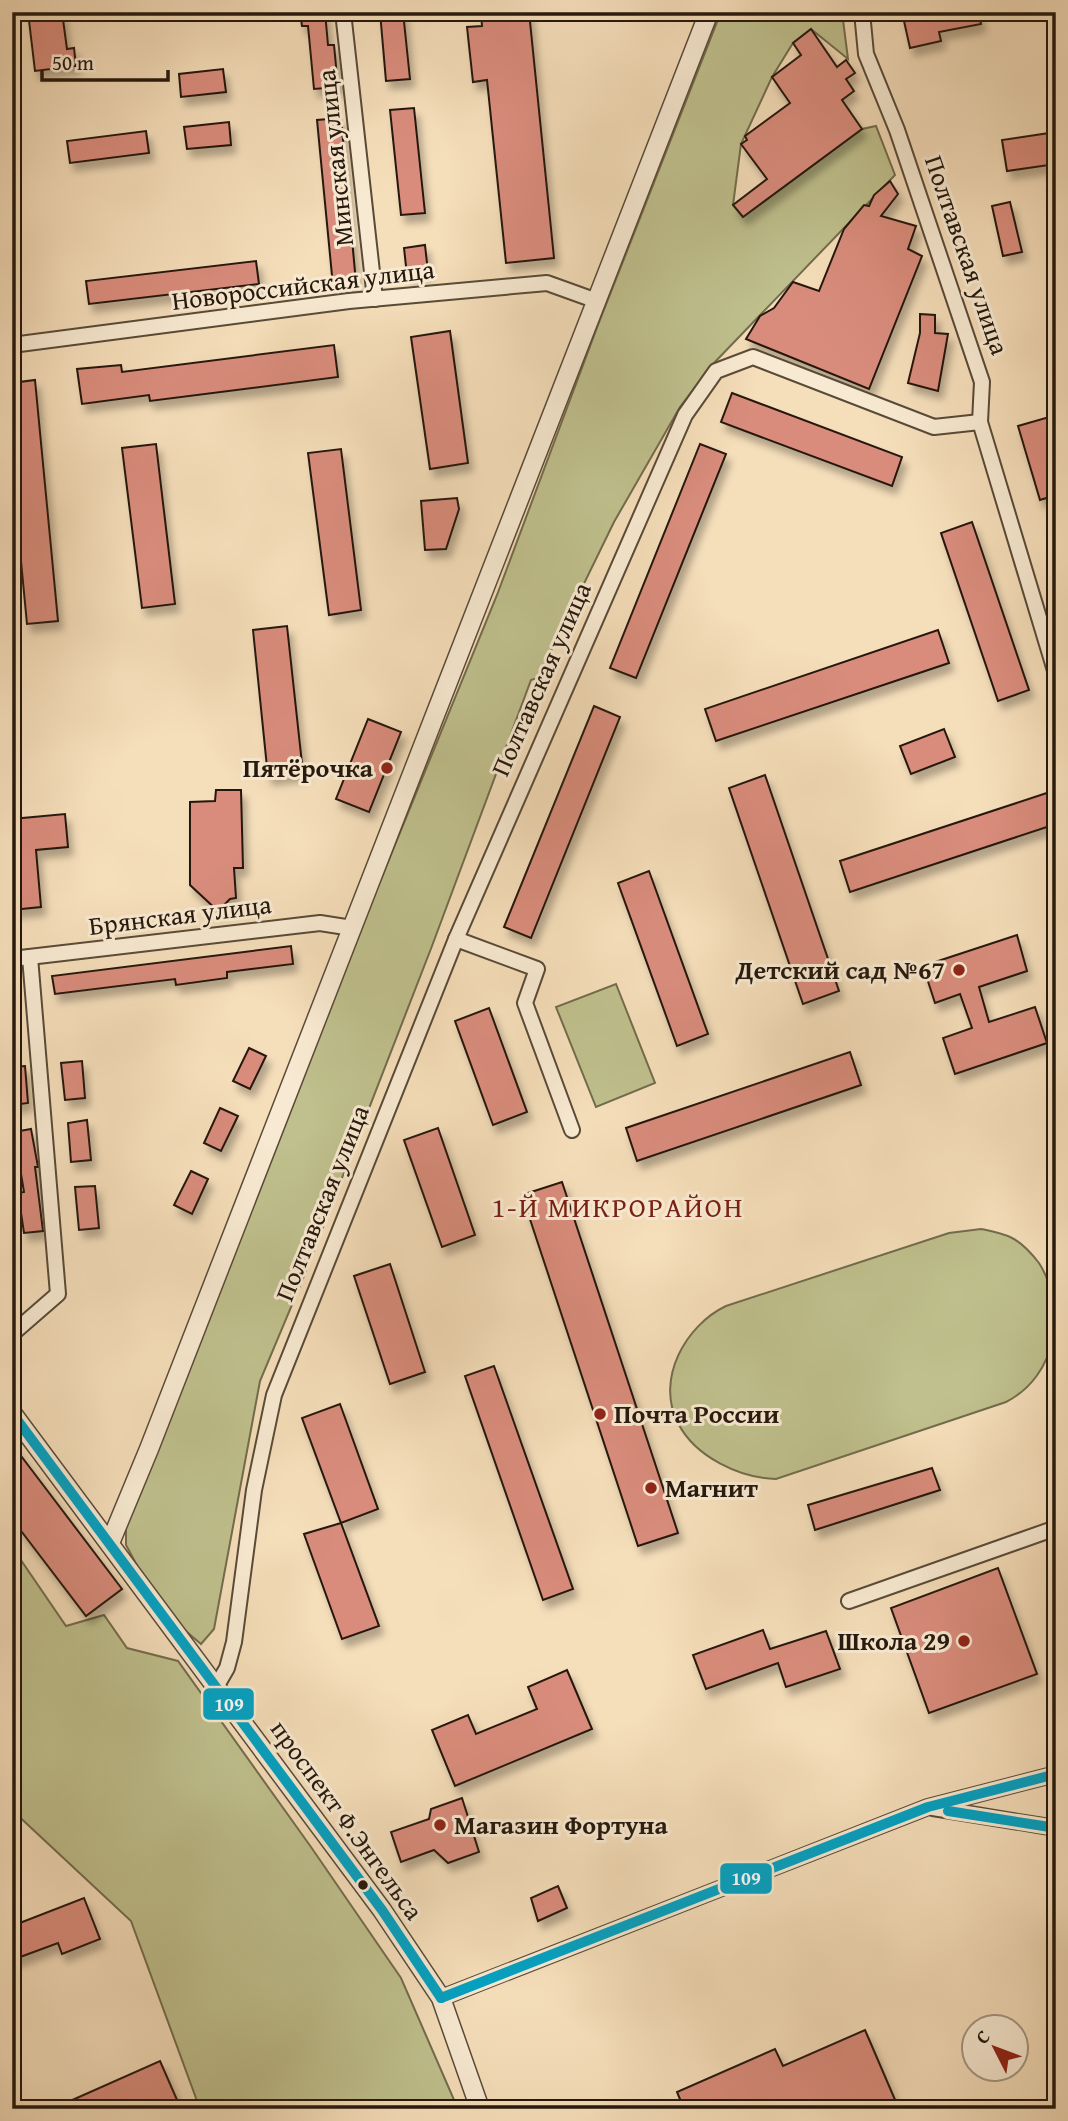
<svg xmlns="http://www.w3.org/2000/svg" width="1068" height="2121" font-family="'Gentium Book Plus',serif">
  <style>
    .green { fill: #bfc08d; stroke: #726c4d; stroke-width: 2 }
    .building { fill: #d98c7c; stroke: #25180d; stroke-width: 2; filter: url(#shadow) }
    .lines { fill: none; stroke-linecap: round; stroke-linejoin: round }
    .minor-casing { stroke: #594a38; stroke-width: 18 }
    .tertiary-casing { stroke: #594a38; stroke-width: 21 }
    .minor { stroke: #f8ead2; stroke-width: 14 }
    .tertiary { stroke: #f8ead2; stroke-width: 18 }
    .bus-1-casing { stroke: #f8ead2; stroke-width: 16 }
    .bus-1 { stroke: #02a2c4; stroke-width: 10 }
    .poi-dot { fill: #8f2418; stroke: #f8ead2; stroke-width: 2.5 }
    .bus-dot { fill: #25180d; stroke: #f8ead2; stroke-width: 2.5 }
    .labels { text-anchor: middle; stroke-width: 6; stroke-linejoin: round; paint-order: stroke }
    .street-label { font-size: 26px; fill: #25180d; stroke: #f8ead2 }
    .poi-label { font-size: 26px; font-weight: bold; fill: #25180d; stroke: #f8ead2; text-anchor: end }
    .neighbourhood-label { font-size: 28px; letter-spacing: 2px; fill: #7a1f14; stroke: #f8ead2 }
    .line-badge { stroke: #f8ead2; stroke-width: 2.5 }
    .badge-label { font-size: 19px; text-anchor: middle; font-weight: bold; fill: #fff }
  </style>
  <defs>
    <filter id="shadow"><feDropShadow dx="4.5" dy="8" stdDeviation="3.5" flood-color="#0004"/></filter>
  </defs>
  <rect width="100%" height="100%" fill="#f5deba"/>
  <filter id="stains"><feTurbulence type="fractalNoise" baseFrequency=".00286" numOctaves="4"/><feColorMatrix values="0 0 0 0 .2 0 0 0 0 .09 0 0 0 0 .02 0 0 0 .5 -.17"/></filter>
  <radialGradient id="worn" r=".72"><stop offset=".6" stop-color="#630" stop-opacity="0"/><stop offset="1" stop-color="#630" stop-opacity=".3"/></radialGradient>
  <g class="green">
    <polygon points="721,12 842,12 848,59 811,29 793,43 772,77 741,144 733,205 743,217 862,129 876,126 895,175 714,363 680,407 614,522 538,678 531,680 432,946 302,1281 260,1381 214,1629 201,1644 181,1627 141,1573 126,1545 126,1527 377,889 497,595 598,325"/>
    <polygon points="616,984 655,1083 596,1107 556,1007"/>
    <path d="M981 1229C991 1231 1002 1233 1012 1238 1022 1243 1032 1254 1039 1263 1068 1309 1057 1376 1006 1402L776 1479C740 1478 695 1457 678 1423 655 1379 686 1325 726 1306L949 1233Z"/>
    <polygon points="12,1547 66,1626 104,1615 127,1648 178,1661 311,1847 401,1978 458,2109 200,2109 131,1921 12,1810"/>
  </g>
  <g class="building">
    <polygon points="28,12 62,12 67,49 74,48 76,66 35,71"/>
    <polygon points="300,12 325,12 328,45 334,45 338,87 314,89 308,26 302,26"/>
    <polygon points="380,12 403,12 410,79 386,81"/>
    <polygon points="481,12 529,12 554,258 506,263 487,80 473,82 467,27 482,26"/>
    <polygon points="902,12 979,12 981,24 939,32 941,41 910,48"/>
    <polygon points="811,29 837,67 846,60 855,73 846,79 854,91 842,100 862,129 743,217 733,205 767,179 741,144 747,140 745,136 790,103 772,77 801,55 793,43"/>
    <polygon points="223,69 226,92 181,97 179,74"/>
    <polygon points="414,108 425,213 401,215 390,110"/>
    <polygon points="341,118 356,283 333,286 317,120"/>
    <polygon points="229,122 231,145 187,149 184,127"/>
    <polygon points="146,131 149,153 70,163 67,141"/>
    <polygon points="1056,132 1056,164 1007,171 1002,140"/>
    <polygon points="890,181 898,194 881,216 916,226 908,249 922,256 869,389 746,339 760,316 774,308 793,282 819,291 844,229 864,205 869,206 874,195"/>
    <polygon points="1010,202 1022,252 1003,256 992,206"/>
    <polygon points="425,245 428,272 407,275 404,248"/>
    <polygon points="256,261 259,284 89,304 86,281"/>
    <polygon points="920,314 935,315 935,333 948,334 938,391 908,383 920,333"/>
    <polygon points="450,331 468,463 430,469 411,337"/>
    <polygon points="334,345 338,377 150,401 149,395 82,404 77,369 121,365 122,372"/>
    <polygon points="35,380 58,621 27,624 12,467 12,383"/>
    <polygon points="732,393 902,457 892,486 721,422"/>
    <polygon points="1056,415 1056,434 1047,437 1056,468 1056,495 1040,500 1018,426"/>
    <polygon points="156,444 175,604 142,608 122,448"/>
    <polygon points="700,444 726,454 636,678 610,668"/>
    <polygon points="341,449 361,610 329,615 308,453"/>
    <polygon points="457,498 459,509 446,549 425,550 421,501"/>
    <polygon points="972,522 1029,690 998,701 941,533"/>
    <polygon points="287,626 303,773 268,777 253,630"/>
    <polygon points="938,630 949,663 716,741 705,709"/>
    <polygon points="594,706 620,717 531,938 504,927"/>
    <polygon points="368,719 401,732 369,812 336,799"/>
    <polygon points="944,729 955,757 911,774 900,746"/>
    <polygon points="765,775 839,991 803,1004 729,788"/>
    <polygon points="216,790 241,790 243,868 234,868 236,898 230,899 218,911 190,885 190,802 215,801"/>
    <polygon points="1056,790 1056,824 850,892 840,861"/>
    <polygon points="65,814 68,847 36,850 41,907 12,910 12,819"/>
    <polygon points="649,871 708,1034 677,1046 618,883"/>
    <polygon points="1017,935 1027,971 979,987 989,1022 1035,1007 1047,1043 955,1074 943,1038 972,1028 960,994 935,1003 923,966"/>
    <polygon points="291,946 293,964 227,972 227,978 176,985 175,979 55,994 52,976"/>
    <polygon points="489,1008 527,1112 493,1125 455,1021"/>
    <polygon points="249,1048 266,1056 250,1089 233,1081"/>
    <polygon points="850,1052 861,1085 637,1161 626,1128"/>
    <polygon points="82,1061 85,1098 65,1100 61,1063"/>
    <polygon points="25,1066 28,1103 12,1105 12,1067"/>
    <polygon points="220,1108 238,1116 221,1151 204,1143"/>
    <polygon points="87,1120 91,1160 71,1162 68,1123"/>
    <polygon points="438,1128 475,1235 442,1247 404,1140"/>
    <polygon points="31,1129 38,1167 35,1167 43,1231 24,1233 18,1193 24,1192 14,1132"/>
    <polygon points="191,1171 208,1179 192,1214 174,1205"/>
    <polygon points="562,1182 678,1533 638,1546 522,1195"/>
    <polygon points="95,1186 99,1228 79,1230 75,1187"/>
    <polygon points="390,1264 425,1372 390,1384 354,1276"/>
    <polygon points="494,1366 573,1589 543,1600 465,1376"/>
    <polygon points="340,1404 378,1509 341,1523 302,1418"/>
    <polygon points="12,1444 122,1589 86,1616 12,1519"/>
    <polygon points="932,1468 940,1490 815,1530 808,1505"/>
    <polygon points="341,1523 379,1626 342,1639 304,1534"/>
    <polygon points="998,1568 1037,1674 929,1713 891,1608"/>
    <polygon points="763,1630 770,1649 826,1631 840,1669 786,1687 778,1663 706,1689 693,1655"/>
    <polygon points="567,1670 592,1729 455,1786 432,1730 468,1715 476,1734 537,1709 528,1687"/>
    <polygon points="462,1798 479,1852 448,1863 434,1850 401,1862 391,1832 429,1819 431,1809"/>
    <polygon points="558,1886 567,1908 538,1921 531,1898"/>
    <polygon points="84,1898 100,1939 62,1954 58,1943 12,1960 12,1926"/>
    <polygon points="865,2030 899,2109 684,2109 677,2092 775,2049 783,2066"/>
    <polygon points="160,2061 181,2109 52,2109"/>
  </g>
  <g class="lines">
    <g class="minor-casing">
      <g id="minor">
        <polyline points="343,12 375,299"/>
        <polyline points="862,12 866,54 897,130 982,382 980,422 1056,674"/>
        <polyline points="12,345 349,301 547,283 597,301"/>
        <polyline points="456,939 537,969 525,1003 572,1130"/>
        <polyline points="12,959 320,923 352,928"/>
        <polyline points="12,1334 58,1294 30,957"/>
        <polyline points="849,1601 1056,1528"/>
        <polyline points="216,1687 227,1668 234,1642 254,1490 274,1395 456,939 685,415 716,371 753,357 934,427 980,422"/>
        <polyline points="933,1808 1056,1828"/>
        <polyline points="441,1998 928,1807 1056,1774"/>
      </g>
    </g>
    <g class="tertiary-casing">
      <g id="tertiary">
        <polyline points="12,1413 382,1910 441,1998 480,2109"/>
        <polyline points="110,1543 149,1449 709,12"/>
      </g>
    </g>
    <use href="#minor" class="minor"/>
    <use href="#tertiary" class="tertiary"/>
    <g class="bus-1-casing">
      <g id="bus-1">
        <polyline points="12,1413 382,1910 441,1998"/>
        <polyline points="948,1811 1056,1828"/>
        <polyline points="441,1998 928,1807 1056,1774"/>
      </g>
    </g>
    <use href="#bus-1" class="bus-1"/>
  </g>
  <g class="poi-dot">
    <circle cx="387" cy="768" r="7"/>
    <circle cx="959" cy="970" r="7"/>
    <circle cx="600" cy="1414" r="7"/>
    <circle cx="651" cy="1488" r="7"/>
    <circle cx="964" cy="1641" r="7"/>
    <circle cx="440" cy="1825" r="7"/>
  </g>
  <circle class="bus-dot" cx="363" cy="1885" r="6"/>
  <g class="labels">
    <g class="street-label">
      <text transform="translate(335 158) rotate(-96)" y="9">Минская улица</text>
      <text transform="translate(967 255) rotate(71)" y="9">Полтавская улица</text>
      <text transform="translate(303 285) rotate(-7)" y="9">Новороссийская улица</text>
      <text transform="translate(541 679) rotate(-66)" y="9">Полтавская улица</text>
      <text transform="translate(180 915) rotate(-7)" y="9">Брянская улица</text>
      <text transform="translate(322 1203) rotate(-68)" y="9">Полтавская улица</text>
      <text transform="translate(347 1820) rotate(54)" y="9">проспект Ф.Энгельса</text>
    </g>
    <g class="poi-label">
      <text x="373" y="777">Пятёрочка</text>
      <text x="945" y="979">Детский сад №67</text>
      <text x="614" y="1423" text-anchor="start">Почта России</text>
      <text x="665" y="1497" text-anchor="start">Магнит</text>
      <text x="950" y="1650">Школа 29</text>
      <text x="454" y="1834" text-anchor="start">Магазин Фортуна</text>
    </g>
    <g class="neighbourhood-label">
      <text x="618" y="1217">1-Й МИКРОРАЙОН</text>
    </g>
  </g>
  <g class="line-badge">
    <rect x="202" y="1687" width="53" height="34" rx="7" fill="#02a2c4"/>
    <rect x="719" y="1862" width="54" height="33" rx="7" fill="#02a2c4"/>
  </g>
  <g class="badge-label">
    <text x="229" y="1711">109</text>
    <text x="746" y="1885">109</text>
  </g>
  <rect width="1068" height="2121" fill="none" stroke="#f5deba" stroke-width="42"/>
  <rect x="14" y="14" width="1040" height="2093" fill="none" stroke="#25180d" stroke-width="3.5"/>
  <rect x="21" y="21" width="1026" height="2079" fill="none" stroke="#25180d" stroke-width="2"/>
  <g transform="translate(995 2048) rotate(312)"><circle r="33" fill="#f8ead2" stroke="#a49683" stroke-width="2"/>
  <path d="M0-5L12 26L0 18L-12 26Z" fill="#8f2418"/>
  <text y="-10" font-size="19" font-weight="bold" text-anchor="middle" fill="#25180d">С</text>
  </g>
  <path d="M42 70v10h126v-10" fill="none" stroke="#25180d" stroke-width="3.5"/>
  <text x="52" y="70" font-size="21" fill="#25180d" stroke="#f8ead2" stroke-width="5" paint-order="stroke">50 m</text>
  <rect width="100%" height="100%" filter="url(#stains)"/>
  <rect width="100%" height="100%" fill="url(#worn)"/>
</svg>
